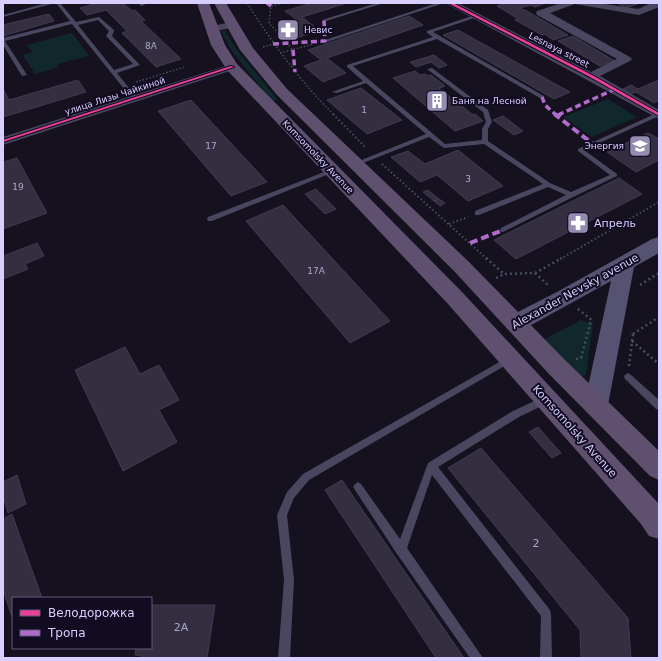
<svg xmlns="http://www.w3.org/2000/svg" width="662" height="661" font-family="'DejaVu Sans',sans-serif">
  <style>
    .green { fill: #10282c }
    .building { fill: #332f41; stroke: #413b52 }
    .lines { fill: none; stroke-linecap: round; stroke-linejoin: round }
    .path-far2 { stroke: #445060; stroke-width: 1.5; stroke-dasharray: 1.5 2; stroke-linecap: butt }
    .path-far1 { stroke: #445060; stroke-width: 2; stroke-dasharray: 1.5 2.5; stroke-linecap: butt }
    .path { stroke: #445060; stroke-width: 2.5; stroke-dasharray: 2 3; stroke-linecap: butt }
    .lane { fill: #49465f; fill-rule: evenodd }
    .street { fill: #49465f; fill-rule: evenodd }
    .secondary { fill: #565272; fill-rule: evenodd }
    .primary { fill: #5f5070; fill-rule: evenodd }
    .quiet-far1 { stroke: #b06ccc; stroke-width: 3.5; stroke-dasharray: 6 3.5; stroke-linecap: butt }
    .quiet { stroke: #b06ccc; stroke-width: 4; stroke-dasharray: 8 4; stroke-linecap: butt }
    .cycleway-casing { stroke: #120c23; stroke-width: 2 }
    .cycleway { fill: #ea4096; fill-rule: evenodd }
    .labels { text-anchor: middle; stroke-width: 4; stroke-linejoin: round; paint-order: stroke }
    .far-poi-label { font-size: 9px; fill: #d9cfff; stroke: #120c23; text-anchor: start }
    .number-label { font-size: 9px; fill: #b0a7d0 }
    .far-street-label { font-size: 9px; fill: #d9cfff; stroke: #120c23 }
    .poi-label { font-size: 11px; fill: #d9cfff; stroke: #120c23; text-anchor: start }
    .street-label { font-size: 11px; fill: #d9cfff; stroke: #120c23 }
    .near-number-label { font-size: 11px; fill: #b0a7d0 }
  </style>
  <rect width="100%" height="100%" fill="#15111e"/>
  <g class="green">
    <polygon points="221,31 225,31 237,50 277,99 275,101 272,101 232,51"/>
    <polygon points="72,33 89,56 57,64 59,67 35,74 23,55 32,52 27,45"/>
    <polygon points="608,99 637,117 592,137 563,117"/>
    <polygon points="581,320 593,324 586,375 573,377 543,340"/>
  </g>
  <g class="building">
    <polygon points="97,3 123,3 132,11 135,10 145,20 141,21 181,59 156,67 122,33 127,31 106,10 87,15 80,8"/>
    <polygon points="312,3 347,3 302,17 319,30 297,38 279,24 296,19 285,11"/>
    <polygon points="506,3 546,3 535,7 531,5 519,8 525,10 568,35 553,40 545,34 542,35 515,20 518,19 497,6"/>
    <polygon points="617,3 640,3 626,8"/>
    <polygon points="49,14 54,21 3,36 3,25"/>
    <polygon points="409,16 423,25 327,58 346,73 323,82 304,66 321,60 308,50"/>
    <polygon points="458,30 570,92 554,99 443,35"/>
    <polygon points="573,36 615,61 600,66 558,41"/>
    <polygon points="434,55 447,65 439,68 431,62 416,67 410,62"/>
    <polygon points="415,71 420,75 425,74 428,76 431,75 445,86 439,88 473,115 475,114 483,121 455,131 393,78"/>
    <polygon points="78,80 86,92 3,117 3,89 9,100"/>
    <polygon points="659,80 659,100 654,103 636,92 631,94 623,89 631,85 638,89"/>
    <polygon points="361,88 402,120 367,134 327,100"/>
    <polygon points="191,100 267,182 231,196 158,111"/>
    <polygon points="503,116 523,131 514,135 493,120"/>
    <polygon points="648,133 659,139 659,160 636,172 607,152"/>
    <polygon points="458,150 503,186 468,201 437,175 420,182 391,157 408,151 425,164"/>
    <polygon points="17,158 47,213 3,229 3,162"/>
    <polygon points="619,178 642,194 516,259 494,240"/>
    <polygon points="316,189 336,209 325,214 305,194"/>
    <polygon points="428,190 439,199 434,201 423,192"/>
    <polygon points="439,199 445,203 440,206 434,201"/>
    <polygon points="283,205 390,321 350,343 246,221"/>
    <polygon points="37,243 44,256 25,264 28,269 3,279 3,256"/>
    <polygon points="125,347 140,374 159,365 179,400 159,410 177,442 123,471 75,370"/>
    <polygon points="538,427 561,453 552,458 529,432"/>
    <polygon points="481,448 628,618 631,658 581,658 580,630 448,468"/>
    <polygon points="17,475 26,504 8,513 3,496 3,482"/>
    <polygon points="342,480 464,658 436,658 325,490"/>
    <polygon points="12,514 42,598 13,598 13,620 3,590 3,519"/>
    <polygon points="151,605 215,605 207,658 141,658 142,656 135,655 136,648 151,648"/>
  </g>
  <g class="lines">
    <g class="path-far2">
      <path d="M247 3C273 44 300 81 334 115"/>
      <polyline points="283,3 271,6 269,23 293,50"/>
      <polyline points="263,47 273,44"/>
      <polyline points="280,53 314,44"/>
      <polyline points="136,82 185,67"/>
    </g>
    <g class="path-far1">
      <polyline points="333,114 366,148"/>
      <polyline points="382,164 487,259"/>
      <polyline points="449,224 468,217"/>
      <polyline points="560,259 659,202"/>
    </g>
    <g class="path">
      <polyline points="486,258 504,274 535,273 562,258"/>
      <polyline points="535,273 549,286"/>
      <polyline points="496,278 504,274"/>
      <polyline points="640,285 659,273"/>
      <polyline points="578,309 593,321"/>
      <polyline points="633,334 659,317"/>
      <polyline points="632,341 659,364"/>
      <polyline points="576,359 581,358 591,321"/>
      <polyline points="629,366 633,334 630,333"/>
    </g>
    <g class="lane">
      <polygon points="47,3 55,3 3,17 3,15"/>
      <path d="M56 3H60L76 22 99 17 114 30V31L112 36 140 65 117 73 137 98V100H133L72 24 5 41 27 75 22 76 3 45V38L70 21ZM98 20 109 31 106 36 107 37 133 64 114 70 78 25Z"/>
      <polygon points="138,3 143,3 145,5 141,6"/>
      <polygon points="377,3 384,3 326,21 322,20"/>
      <polygon points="437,3 444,3 327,42 322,41"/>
      <polygon points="475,15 477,15 477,17 433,32 544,96 544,98 540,98 437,39 353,66 445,144 482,140 482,129 486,122 483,112 427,69 432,68 488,110 492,122 488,129 488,141 550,183 571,192 610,175 578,151 578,149 659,112 659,116 584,150 617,174 617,176 573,197 503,232 501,232 500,230 501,228 566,195 548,187 479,215 475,215 475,211 543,184 484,144 444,148 429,137 358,165 354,165 354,163 426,134 366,83 337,93 332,92 363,81 347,67 347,65 433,37 427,33 427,31"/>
      <polygon points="332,169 335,171 334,172 212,221 208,221 207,219 208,217"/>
      <polygon points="510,356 513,357 514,359 513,361 309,480 294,498 287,515 294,580 290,658 278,658 284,580 277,515 287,492 303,474"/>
      <polygon points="628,373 631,375 659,400 659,410 656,409 625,379 624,377 625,375"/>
      <polygon points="545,396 548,397 549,400 548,403 519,417 438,467 550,610 551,614 552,658 540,658 541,616 432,475 407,548 483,658 470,658 397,554 353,487 355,484 358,482 361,484 400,539 428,463 513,411"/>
    </g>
    <g class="street">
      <polygon points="445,3 458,3 591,72 617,59 537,15 536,13 537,11 561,3 599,3 638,9 651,3 659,3 659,7 639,15 575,4 550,13 630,57 632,59 630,61 600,76 659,110 659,119"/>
      <polygon points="232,22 236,23 237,25 236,27 211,32 206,29 207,27"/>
      <polygon points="232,64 236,65 238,67 236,69 3,145 3,137"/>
    </g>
    <polygon class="secondary" points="659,237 659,253 634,267 608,405 605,412 596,415 587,412 584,405 611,281 524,329 516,332 508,329 505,323 508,317 557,292 652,239"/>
    <g class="primary">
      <polygon points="197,3 209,3 225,45 237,64 462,292 659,504 659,539 649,536 641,524 448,304 227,70 211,45"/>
      <polygon points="214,3 226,3 253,48 287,89 468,261 565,360 659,451 659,480 650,476 549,374 454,271 277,95 240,50"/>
    </g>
    <g class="quiet-far1">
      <polyline points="267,3 271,6"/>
      <polyline points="273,44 325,41 324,20"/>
      <polyline points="293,50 295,72"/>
      <polyline points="542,97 545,105 556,115"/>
      <polyline points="558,115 615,89"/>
    </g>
    <g class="quiet">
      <polyline points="555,114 557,116"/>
      <polyline points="561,114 557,116 593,144"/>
      <polyline points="470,243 503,230"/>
    </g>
    <g class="cycleway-casing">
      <g id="cycleway">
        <polygon points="448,3 453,3 592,75 659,113 659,116 590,77"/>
        <polygon points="231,66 234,67 3,142 3,140"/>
      </g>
    </g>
    <use href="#cycleway" class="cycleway"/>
  </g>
  <defs>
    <g id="pharmacy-square" transform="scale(1.15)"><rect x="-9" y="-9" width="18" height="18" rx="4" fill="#948cb0" stroke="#120c23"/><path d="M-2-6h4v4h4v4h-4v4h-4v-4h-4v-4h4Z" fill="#fff"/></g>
    <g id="building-square" transform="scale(1.15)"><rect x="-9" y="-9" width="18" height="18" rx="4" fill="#948cb0" stroke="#120c23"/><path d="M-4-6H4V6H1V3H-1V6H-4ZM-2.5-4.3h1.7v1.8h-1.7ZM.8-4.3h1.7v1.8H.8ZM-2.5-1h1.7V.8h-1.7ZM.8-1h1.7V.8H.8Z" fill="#fff"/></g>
    <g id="university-square" transform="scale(1.15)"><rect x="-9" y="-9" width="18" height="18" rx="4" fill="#948cb0" stroke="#120c23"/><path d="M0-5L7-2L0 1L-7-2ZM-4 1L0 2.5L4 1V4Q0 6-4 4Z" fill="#fff"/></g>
  </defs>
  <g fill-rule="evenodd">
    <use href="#pharmacy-square" x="288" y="30"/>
    <use href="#building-square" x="437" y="101"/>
    <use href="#university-square" x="640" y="146"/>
    <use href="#pharmacy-square" x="578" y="223"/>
  </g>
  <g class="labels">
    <g class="far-poi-label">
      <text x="304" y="33">Невис</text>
      <text x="452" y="104">Баня на Лесной</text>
      <text x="624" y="149" text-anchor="end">Энергия</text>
    </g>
    <g class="number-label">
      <text x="151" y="49">8А</text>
      <text x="364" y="113">1</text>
      <text x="211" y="149">17</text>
      <text x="468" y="182">3</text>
      <text x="18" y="190">19</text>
      <text x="316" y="274">17А</text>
    </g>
    <g class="far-street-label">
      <text transform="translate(559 50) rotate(27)" y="3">Lesnaya street</text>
      <text transform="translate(115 96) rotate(-18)" y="3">улица Лизы Чайкиной</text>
      <text transform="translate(318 157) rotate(46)" y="3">Komsomolsky Avenue</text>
    </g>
    <g class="poi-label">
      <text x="594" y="227">Апрель</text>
    </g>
    <g class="street-label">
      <text transform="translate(575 291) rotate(-29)" y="4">Alexander Nevsky avenue</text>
      <text transform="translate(575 431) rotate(48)" y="4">Komsomolsky Avenue</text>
    </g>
    <g class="near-number-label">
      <text x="536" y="547">2</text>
      <text x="181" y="631">2А</text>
    </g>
  </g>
  <rect width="662" height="661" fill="none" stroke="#d9cfff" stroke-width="8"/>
  <rect x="12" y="597" width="140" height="52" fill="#120c23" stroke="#625a7b"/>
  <rect x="20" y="610" width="20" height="6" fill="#ea4096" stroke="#625a7b"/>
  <text x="48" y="617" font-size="12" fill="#d9cfff">Велодорожка</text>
  <rect x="20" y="630" width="20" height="6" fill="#b06ccc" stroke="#625a7b"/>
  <text x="48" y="637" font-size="12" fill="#d9cfff">Тропа</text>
</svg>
